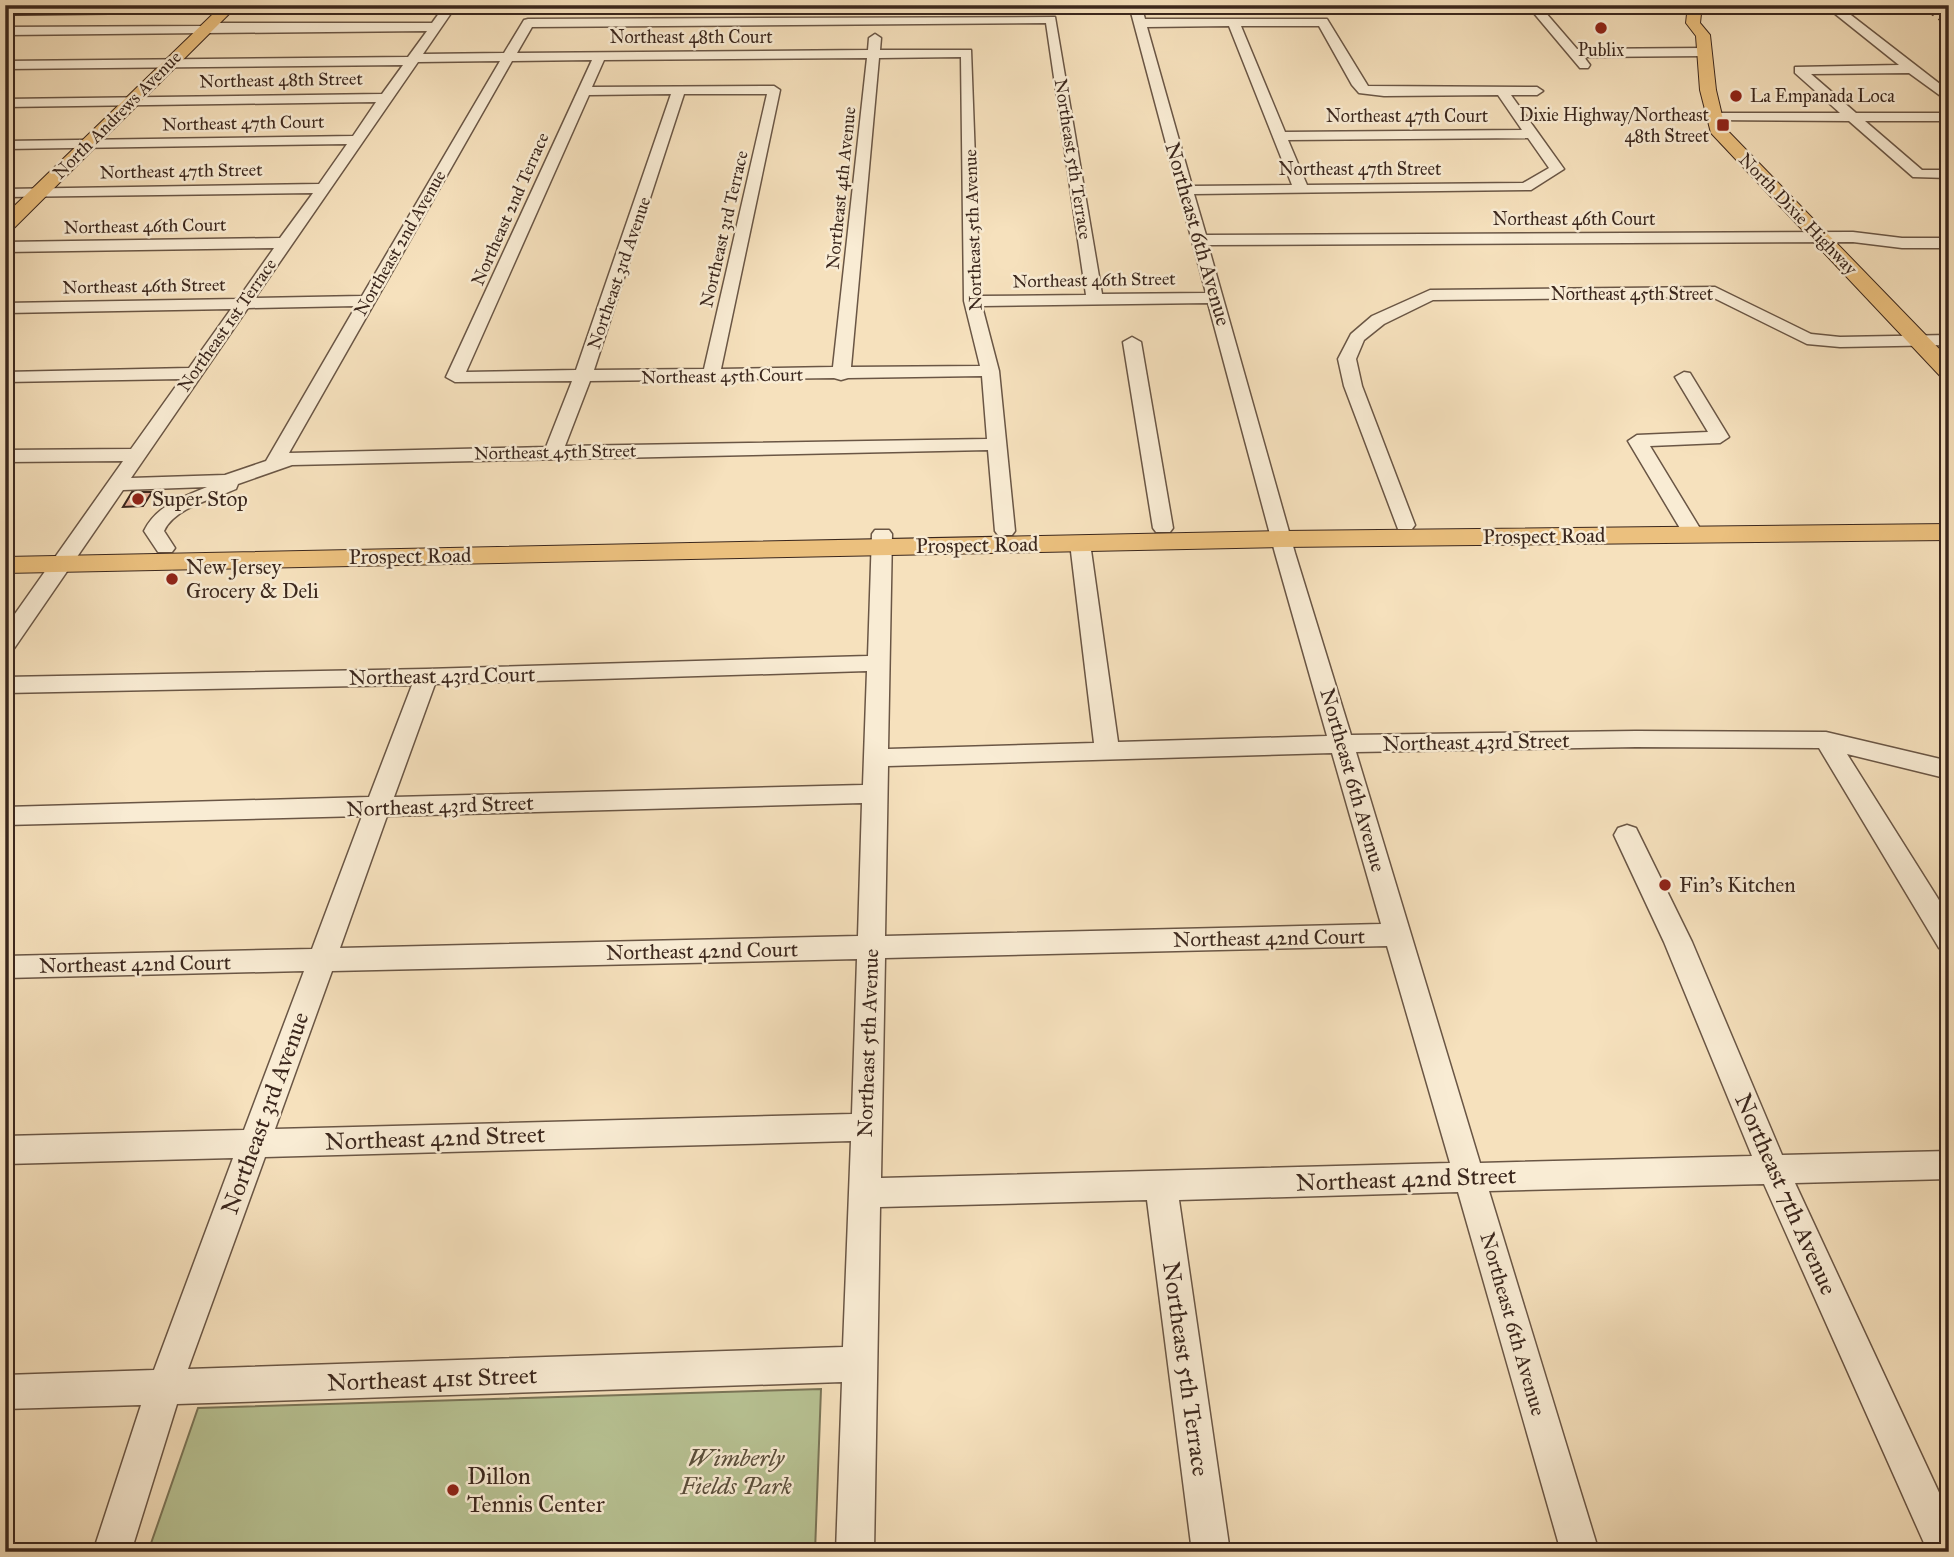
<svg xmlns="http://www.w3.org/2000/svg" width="1954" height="1557" font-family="'IM FELL Great Primer',serif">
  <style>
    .green { fill: #b8c394; stroke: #7a7558; stroke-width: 2 }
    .building { fill: #e4ac93; stroke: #3b271d; stroke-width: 2 }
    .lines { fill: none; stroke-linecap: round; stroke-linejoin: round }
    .minor-casing { stroke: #6a5645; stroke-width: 3 }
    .major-casing { stroke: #3b271d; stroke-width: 2 }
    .minor { fill: #f9ecd4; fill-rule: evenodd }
    .major { fill: #ebc07e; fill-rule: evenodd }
    .rail { stroke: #3b271d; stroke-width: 2.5; stroke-dasharray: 6 6; stroke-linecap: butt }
    .poi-dot { fill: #8f2418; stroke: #f9ecd4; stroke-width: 2.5 }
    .labels { text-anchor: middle; stroke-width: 5; stroke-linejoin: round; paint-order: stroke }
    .far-street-label { font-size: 18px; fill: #3b271d; stroke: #f9ecd4 }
    .far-poi-label { font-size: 18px; fill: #3b271d; stroke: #f9ecd4 }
    .street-label { font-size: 21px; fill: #3b271d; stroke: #f9ecd4 }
    .poi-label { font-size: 21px; fill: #3b271d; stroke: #f9ecd4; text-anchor: start }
    .near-street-label { font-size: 24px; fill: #3b271d; stroke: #f9ecd4 }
    .near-park-label { font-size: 24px; font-style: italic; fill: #5a4e3b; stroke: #f9ecd4 }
    .near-poi-label { font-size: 24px; fill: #3b271d; stroke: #f9ecd4; text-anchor: start }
  </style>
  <rect width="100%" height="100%" fill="#f6e1bd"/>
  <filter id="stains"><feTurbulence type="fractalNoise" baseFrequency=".00286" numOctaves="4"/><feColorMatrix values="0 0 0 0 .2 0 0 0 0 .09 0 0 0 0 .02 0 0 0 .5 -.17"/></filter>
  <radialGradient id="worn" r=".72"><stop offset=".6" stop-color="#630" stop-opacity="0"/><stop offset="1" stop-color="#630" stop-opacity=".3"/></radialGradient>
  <polygon class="green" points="821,1389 815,1552 148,1552 198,1408"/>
  <polygon class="building" points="132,492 152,492 143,506 123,507"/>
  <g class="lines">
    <g class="minor-casing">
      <g id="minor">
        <path d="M445 5 456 6 423 54 504 53 524 20 528 19 1055 17 1102 294 1206 293 1129 5H1141L1145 19H1327L1368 86 1537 87 1543 91 1537 95H1511L1564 169 1531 190 1194 194 1206 235 1853 232 1902 238H1949V248H1902L1853 242 1208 245 1295 553 1351 735 1636 731 1826 732 1949 761V779L1847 754 1949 916V951L1939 948 1819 748 1636 747 1356 752 1480 1163 1752 1156 1664 942 1614 835 1618 828 1627 825 1636 828 1692 942 1782 1155 1949 1151V1179L1795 1183 1949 1514V1552H1928L1764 1184 1489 1191 1599 1552H1561L1458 1192 1179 1200 1230 1552H1192L1147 1200 880 1207 874 1552H836L842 1382 177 1404 131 1552H93L141 1405 5 1409V1375L154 1370 233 1158 5 1164V1136L244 1130 304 971 5 978V956L312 949 362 816 5 825V807L369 797 412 685 5 693V677L426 669 868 656 872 534 875 530H889L892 534 888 749 1094 743 1070 543 1073 539H1087L1090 543 1118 742 1327 736 1275 553 1208 303 982 306 999 371 1015 531 1012 535H998L995 531 988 450 292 465 238 484 236 489C214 499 175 507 164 531L175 548 172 552H158L144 531C156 506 182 497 207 487L123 490 13 650 5 652V628L123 461 5 462V450L131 449 181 379 5 382V372L189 368 231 309 5 313V303L238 299 274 248 5 252V242L280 238 313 193 5 197V189L319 184 347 144 5 149V141L353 136 376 102 5 107V99L382 94 403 65 5 69V61L408 57 427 31 5 35V27L202 26 208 23H432ZM1046 23 1086 295 980 296 971 50H880L881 38 875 34 869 38 868 50 517 53 532 27ZM1229 26 1292 185 1192 186 1147 27ZM1241 26H1319L1352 85 1359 93 1384 96 1498 95 1522 130 1285 132ZM961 57 964 301 980 366 851 367 879 58ZM867 58 833 367 721 369 780 90 774 86 592 87 604 60ZM592 60 446 377 455 382 572 381 546 447 289 453 512 61ZM500 61 362 296 255 298 418 62ZM671 94 576 370 466 372 589 95ZM684 94H767L704 369 594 370ZM1528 138 1549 168 1523 183 1307 185 1288 140ZM356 306 266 461 225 475 131 478 248 308ZM982 376 987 439 565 446 590 381 834 378 841 380 848 378ZM867 671 863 785 394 797 435 684ZM1332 753 1381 924 885 936 888 766ZM862 803 858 936 340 948 387 816ZM1387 946 1450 1163 881 1178 885 958ZM857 959 852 1114 275 1129 332 971ZM851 1141 843 1347 188 1369 265 1157Z"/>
        <polygon points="1527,5 1539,5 1577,49 1704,48 1710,52 1704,56 1584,57 1590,65 1588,68 1580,68"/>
        <polygon points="1824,5 1838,5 1949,91 1949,102 1909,73 1811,74 1856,113 1949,113 1949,121 1865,121 1922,170 1949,170 1949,178 1913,177 1849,121 1708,120 1706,117 1713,113 1840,113 1795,73 1795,67 1899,65"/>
        <polygon points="1715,287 1811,334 1840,337 1949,335 1949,345 1840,347 1807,344 1712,297 1433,300 1384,324 1364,340 1356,359 1362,386 1415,525 1412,529 1398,529 1344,386 1338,359 1351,334 1372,316 1430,290"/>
        <polygon points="1132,337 1141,342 1173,528 1170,532 1156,532 1153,528 1123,342"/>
        <polygon points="1684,372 1690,373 1729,437 1720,443 1650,446 1704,535 1701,539 1687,539 1684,535 1628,441 1637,435 1708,432 1675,377"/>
      </g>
    </g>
    <g class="major-casing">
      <g id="major">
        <polygon points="143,5 557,5 550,9 230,13 12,230 5,231 5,215 214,13 5,15 5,7"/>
        <polygon points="1688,5 1702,5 1700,23 1710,35 1716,90 1725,128 1949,359 1949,378 1941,377 1711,133 1700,90 1696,36 1686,23"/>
        <polygon points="1949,524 1949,540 1282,547 5,573 5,557 1282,531"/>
      </g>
    </g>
    <use href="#minor" class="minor"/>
    <use href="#major" class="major"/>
    <polyline class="rail" points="1919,5 1949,26"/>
  </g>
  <g class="poi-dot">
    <circle cx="1601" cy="28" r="7"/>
    <circle cx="1736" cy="96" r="7"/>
    <rect x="1716" y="118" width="14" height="14" rx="3.5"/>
    <circle cx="138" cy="499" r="7"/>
    <circle cx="172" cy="579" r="7"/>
    <circle cx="1665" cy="885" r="7"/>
    <circle cx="453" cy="1490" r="7"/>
  </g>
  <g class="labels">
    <g class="far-street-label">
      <text x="691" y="43">Northeast 48th Court</text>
      <text transform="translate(281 80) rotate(-1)" y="6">Northeast 48th Street</text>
      <text transform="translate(117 115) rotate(-45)" y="6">North Andrews Avenue</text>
      <text x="1407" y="122">Northeast 47th Court</text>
      <text transform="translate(243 123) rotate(-1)" y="6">Northeast 47th Court</text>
      <text transform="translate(1073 159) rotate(81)" y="6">Northeast 5th Terrace</text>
      <text x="1360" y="175">Northeast 47th Street</text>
      <text transform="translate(181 171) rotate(-1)" y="6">Northeast 47th Street</text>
      <text transform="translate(841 188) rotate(-84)" y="6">Northeast 4th Avenue</text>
      <text transform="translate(510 209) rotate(-66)" y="6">Northeast 2nd Terrace</text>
      <text transform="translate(1798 214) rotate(46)" y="6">North Dixie Highway</text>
      <text x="1574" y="225">Northeast 46th Court</text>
      <text transform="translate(145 226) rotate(-1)" y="6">Northeast 46th Court</text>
      <text transform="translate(724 229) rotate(-77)" y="6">Northeast 3rd Terrace</text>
      <text transform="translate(973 230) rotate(-92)" y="6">Northeast 5th Avenue</text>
      <text transform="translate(400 243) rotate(-60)" y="6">Northeast 2nd Avenue</text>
      <text transform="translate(619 273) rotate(-71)" y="6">Northeast 3rd Avenue</text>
      <text transform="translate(1094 280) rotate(-1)" y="6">Northeast 46th Street</text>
      <text transform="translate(144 286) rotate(-1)" y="6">Northeast 46th Street</text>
      <text x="1632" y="300">Northeast 45th Street</text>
      <text transform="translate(227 325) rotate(-55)" y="6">Northeast 1st Terrace</text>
      <text transform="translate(722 376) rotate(-1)" y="6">Northeast 45th Court</text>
      <text transform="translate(555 452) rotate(-1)" y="6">Northeast 45th Street</text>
    </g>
    <g class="far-poi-label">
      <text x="1601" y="56">Publix</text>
      <text x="1750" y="102" text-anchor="start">La Empanada Loca</text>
      <text x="1709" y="121" text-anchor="end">Dixie Highway/Northeast<tspan x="1709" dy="21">48th Street</tspan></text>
    </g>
    <g class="street-label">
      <text transform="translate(1198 234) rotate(74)" y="7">Northeast 6th Avenue</text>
      <text transform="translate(1544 536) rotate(-1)" y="7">Prospect Road</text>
      <text transform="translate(977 545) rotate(-1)" y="7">Prospect Road</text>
      <text transform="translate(410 556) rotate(-1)" y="7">Prospect Road</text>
      <text transform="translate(442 676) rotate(-1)" y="7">Northeast 43rd Court</text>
      <text transform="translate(1476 742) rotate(-1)" y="7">Northeast 43rd Street</text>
      <text transform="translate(1353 780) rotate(74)" y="7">Northeast 6th Avenue</text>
      <text transform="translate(440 806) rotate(-2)" y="7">Northeast 43rd Street</text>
      <text transform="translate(1269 938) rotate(-1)" y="7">Northeast 42nd Court</text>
      <text transform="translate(702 951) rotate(-1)" y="7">Northeast 42nd Court</text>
      <text transform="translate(135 964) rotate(-1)" y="7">Northeast 42nd Court</text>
      <text transform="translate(868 1043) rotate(-88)" y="7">Northeast 5th Avenue</text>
      <text transform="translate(1513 1324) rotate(74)" y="7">Northeast 6th Avenue</text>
    </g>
    <g class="poi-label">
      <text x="152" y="506">Super Stop</text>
      <text x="186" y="574">New Jersey<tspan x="186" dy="24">Grocery &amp; Deli</tspan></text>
      <text x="1679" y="892">Fin's Kitchen</text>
    </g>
    <g class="near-street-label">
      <text transform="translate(265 1113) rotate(-70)" y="8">Northeast 3rd Avenue</text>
      <text transform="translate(435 1138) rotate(-2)" y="8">Northeast 42nd Street</text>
      <text transform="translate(1406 1179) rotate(-2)" y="8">Northeast 42nd Street</text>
      <text transform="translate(1786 1194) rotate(66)" y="8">Northeast 7th Avenue</text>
      <text transform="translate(1186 1369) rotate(82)" y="8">Northeast 5th Terrace</text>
      <text transform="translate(432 1379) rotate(-2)" y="8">Northeast 41st Street</text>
    </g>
    <g class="near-park-label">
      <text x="736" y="1466">Wimberly<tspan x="736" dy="28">Fields Park</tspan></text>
    </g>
    <g class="near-poi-label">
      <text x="467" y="1484">Dillon<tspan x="467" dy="28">Tennis Center</tspan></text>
    </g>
  </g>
  <rect width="1954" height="1557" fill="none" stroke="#f6e1bd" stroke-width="28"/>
  <rect x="7" y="7" width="1940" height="1543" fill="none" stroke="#3b271d" stroke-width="3.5"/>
  <rect x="14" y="14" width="1926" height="1529" fill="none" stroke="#3b271d" stroke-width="2"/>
  <rect width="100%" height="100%" filter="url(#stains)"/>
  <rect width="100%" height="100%" fill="url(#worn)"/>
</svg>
